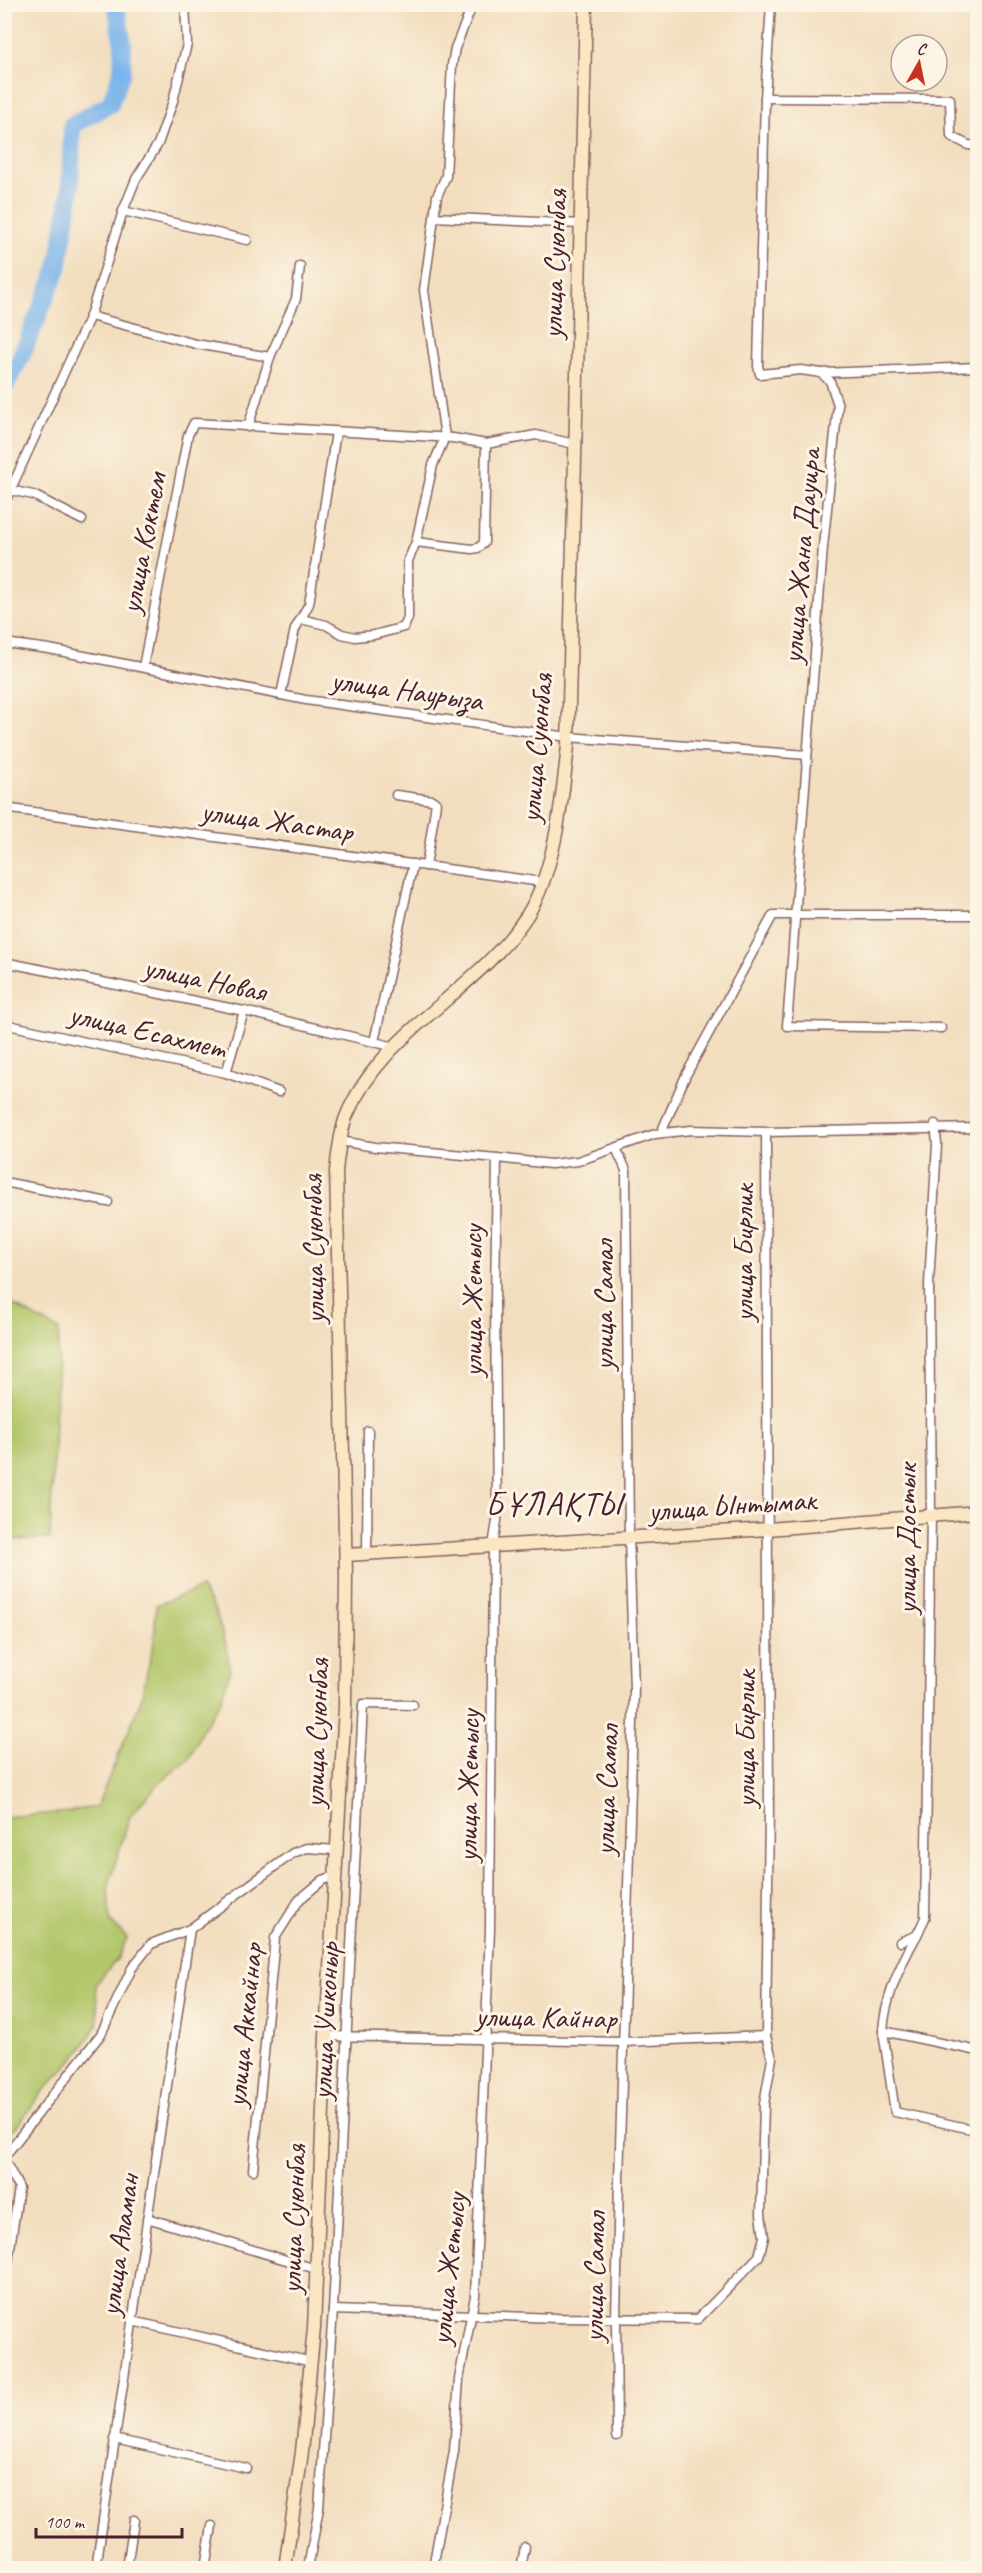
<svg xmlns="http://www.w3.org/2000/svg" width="982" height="2573" font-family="Caveat,sans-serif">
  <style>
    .green { fill: #b2c66a; stroke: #7e724a; stroke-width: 1.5 }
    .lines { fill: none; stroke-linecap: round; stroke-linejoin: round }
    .river { stroke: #7ab4eb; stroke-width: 18 }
    .street-casing { stroke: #85625f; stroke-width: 11 }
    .secondary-casing { stroke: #85625f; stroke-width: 15 }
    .street { stroke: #fff; stroke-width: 8 }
    .secondary { stroke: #fbe6c4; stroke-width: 12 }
    .labels { text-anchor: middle; stroke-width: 6; stroke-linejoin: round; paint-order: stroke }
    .street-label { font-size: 30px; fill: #4a1f2b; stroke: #fcf5e5 }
    .quarter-label { font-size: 33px; letter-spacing: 1.5px; fill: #4a1f2b; stroke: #fcf5e5 }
  </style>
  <rect width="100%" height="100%" fill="#fcf5e5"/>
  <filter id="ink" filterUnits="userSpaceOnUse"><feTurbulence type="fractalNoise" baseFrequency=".0167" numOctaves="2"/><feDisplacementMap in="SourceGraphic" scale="12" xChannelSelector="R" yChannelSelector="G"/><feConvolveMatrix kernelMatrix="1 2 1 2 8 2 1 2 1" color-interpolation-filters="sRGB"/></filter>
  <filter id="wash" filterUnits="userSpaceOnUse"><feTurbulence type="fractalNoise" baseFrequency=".008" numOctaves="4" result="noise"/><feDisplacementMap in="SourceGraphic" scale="24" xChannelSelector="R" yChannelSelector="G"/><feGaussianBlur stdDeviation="1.35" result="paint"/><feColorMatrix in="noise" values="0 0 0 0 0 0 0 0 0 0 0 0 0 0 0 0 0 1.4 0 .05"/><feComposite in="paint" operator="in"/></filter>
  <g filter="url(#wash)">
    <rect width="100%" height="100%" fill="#f2debf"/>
    <g class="green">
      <polygon points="4,1300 59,1330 50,1539 5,1540"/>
      <polygon points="201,1588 215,1610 226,1645 230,1672 220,1702 203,1728 189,1759 160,1782 130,1816 108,1887 110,1921 127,1938 118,1958 96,1984 98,2024 80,2051 41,2094 15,2129 5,2135 5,1817 69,1812 97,1806 140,1703 154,1642 156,1605"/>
    </g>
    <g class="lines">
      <polyline class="river" points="4,388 20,359 58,268 70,195 72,125 110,104 122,72 123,45 116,4"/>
    </g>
  </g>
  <g filter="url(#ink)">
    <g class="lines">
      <g class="street-casing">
        <g id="street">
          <polyline points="771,4 765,98 758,366 760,374 801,370 821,373 830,381 838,405 823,547 787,1026 941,1028"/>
          <polyline points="765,98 950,99 951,136 968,145 978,146"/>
          <polyline points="123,211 247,240"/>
          <polyline points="434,217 582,224"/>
          <polyline points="90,316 123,211 136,179 158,144 173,101 187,44 185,4"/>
          <polyline points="821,373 978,367"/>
          <polyline points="248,427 270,357 296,299 300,266"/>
          <polyline points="10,490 33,495 82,520"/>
          <polyline points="4,504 90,316 196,344 270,357"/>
          <polyline points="416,542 472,549 478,548 484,543 486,444"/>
          <polyline points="301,619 326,625 342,634 355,637 374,635 404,627 408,618 408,561 416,542 433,465 445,437 424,290 437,196 446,176 452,65 455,48 473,4"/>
          <polyline points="4,643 49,649 306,700 568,737 807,755"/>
          <polyline points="143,667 188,435 194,423 453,438 486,444 536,435 574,444"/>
          <polyline points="281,695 295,629 309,604 336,432"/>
          <polyline points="396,795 432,800 436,803 426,866"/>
          <polyline points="4,808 542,882"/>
          <polyline points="4,825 9,809"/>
          <polyline points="4,962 244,1011 395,1047"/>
          <polyline points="4,1024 226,1073 279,1092"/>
          <polyline points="374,1042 413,864"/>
          <polyline points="226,1073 244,1011"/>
          <polyline points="661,1133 686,1075 773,915 978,915"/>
          <polyline points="340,1141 375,1147 497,1158 495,1302 497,1521 493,1546 490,1929 475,2296 459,2379 454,2451 433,2568"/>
          <polyline points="616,1148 626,1170 629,1537 634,1689 619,2180 616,2319 617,2436"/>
          <polyline points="497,1158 551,1164 578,1161 655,1134 691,1130 766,1132 978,1128"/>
          <polyline points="4,1182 108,1202"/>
          <polyline points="367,1554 368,1431"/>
          <path d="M917 1935C901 1963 885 1998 883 2031L978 2051"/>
          <polyline points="900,1942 917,1935 925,1918 931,1515 929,1284 937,1144 935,1124"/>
          <polyline points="883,2031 895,2112 971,2129"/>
          <polyline points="326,2036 623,2042 766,2036"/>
          <polyline points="4,2157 101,2034 132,1968 151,1944 190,1929 293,1853 307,1848 337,1850"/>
          <polyline points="4,2159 19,2188 4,2288"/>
          <polyline points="253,2170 275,1938 299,1900 323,1880 329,1878 335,1881"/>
          <polyline points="147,2218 316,2269"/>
          <polyline points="333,2310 557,2318 698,2319 759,2256 764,2237 761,2214 764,2104 772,2058 766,2036 769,1811 766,1132"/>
          <polyline points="132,2321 312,2362"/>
          <polyline points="114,2439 246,2468"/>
          <polyline points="96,2568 190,1929"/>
          <polyline points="127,2568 134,2520"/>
          <polyline points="205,2568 212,2526"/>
          <polyline points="308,2568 319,2508 333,2310 363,1704 413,1705"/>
          <polyline points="521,2568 525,2547"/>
        </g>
      </g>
      <g class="secondary-casing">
        <g id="secondary">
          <polyline points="346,1555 768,1529 978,1512"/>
          <path d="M285 2568 302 2452 314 2328 326 2036 345 1707 346 1575 336 1171C338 1154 340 1134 346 1117 382 1030 479 991 528 914 556 868 562 798 568 746L586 4"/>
        </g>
      </g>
      <use href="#street" class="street"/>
      <use href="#secondary" class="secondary"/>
    </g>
  </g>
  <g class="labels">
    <g class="street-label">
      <text transform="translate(554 264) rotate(-88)" y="10">улица Суюнбая</text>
      <text transform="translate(143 543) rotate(-79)" y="10">улица Коктем</text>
      <text transform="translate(801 556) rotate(-85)" y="10">улица Жана Дауира</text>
      <text transform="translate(407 690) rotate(8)" y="10">улица Наурыза</text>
      <text transform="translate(536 748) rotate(-85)" y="10">улица Суюнбая</text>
      <text transform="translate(277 821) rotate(8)" y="10">улица Жастар</text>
      <text transform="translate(205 979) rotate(12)" y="10">улица Новая</text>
      <text transform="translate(148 1031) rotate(13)" y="10">улица Есахмет</text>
      <text transform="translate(313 1249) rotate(-91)" y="10">улица Суюнбая</text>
      <text transform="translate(743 1253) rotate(-90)" y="10">улица Бирлик</text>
      <text transform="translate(472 1301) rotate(-90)" y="10">улица Жетысу</text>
      <text transform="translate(603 1305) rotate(-90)" y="10">улица Самал</text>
      <text transform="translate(732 1505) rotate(-4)" y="10">улица Ынтымак</text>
      <text transform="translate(906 1539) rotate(-90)" y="10">улица Достык</text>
      <text transform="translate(316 1733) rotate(-88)" y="10">улица Суюнбая</text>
      <text transform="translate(745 1739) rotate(-90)" y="10">улица Бирлик</text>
      <text transform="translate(468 1786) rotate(-89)" y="10">улица Жетысу</text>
      <text transform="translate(606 1790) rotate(-88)" y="10">улица Самал</text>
      <text transform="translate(546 2017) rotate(1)" y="10">улица Кайнар</text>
      <text transform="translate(325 2021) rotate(-87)" y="10">улица Ушконыр</text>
      <text transform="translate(244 2025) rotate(-84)" y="10">улица Аккайнар</text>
      <text transform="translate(293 2219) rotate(-88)" y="10">улица Суюнбая</text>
      <text transform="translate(119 2245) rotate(-82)" y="10">улица Аламан</text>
      <text transform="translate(448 2269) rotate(-84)" y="10">улица Жетысу</text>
      <text transform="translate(594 2277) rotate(-89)" y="10">улица Самал</text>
    </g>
    <g class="quarter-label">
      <text x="554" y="1515">БҰЛАҚТЫ</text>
    </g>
  </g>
  <rect width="982" height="2573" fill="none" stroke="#fcf5e5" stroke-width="24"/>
  <g transform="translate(919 63) rotate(9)"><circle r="28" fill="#fcf5e5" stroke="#b59f9b" stroke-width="1.5"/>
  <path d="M0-4.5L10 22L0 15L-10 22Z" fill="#c8321e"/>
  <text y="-9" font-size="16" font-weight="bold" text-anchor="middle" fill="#4a1f2b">С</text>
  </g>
  <path d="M36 2528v9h146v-9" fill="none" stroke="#4a1f2b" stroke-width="3"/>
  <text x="45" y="2528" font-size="18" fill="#4a1f2b" stroke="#fcf5e5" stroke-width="4.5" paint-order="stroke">100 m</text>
</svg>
